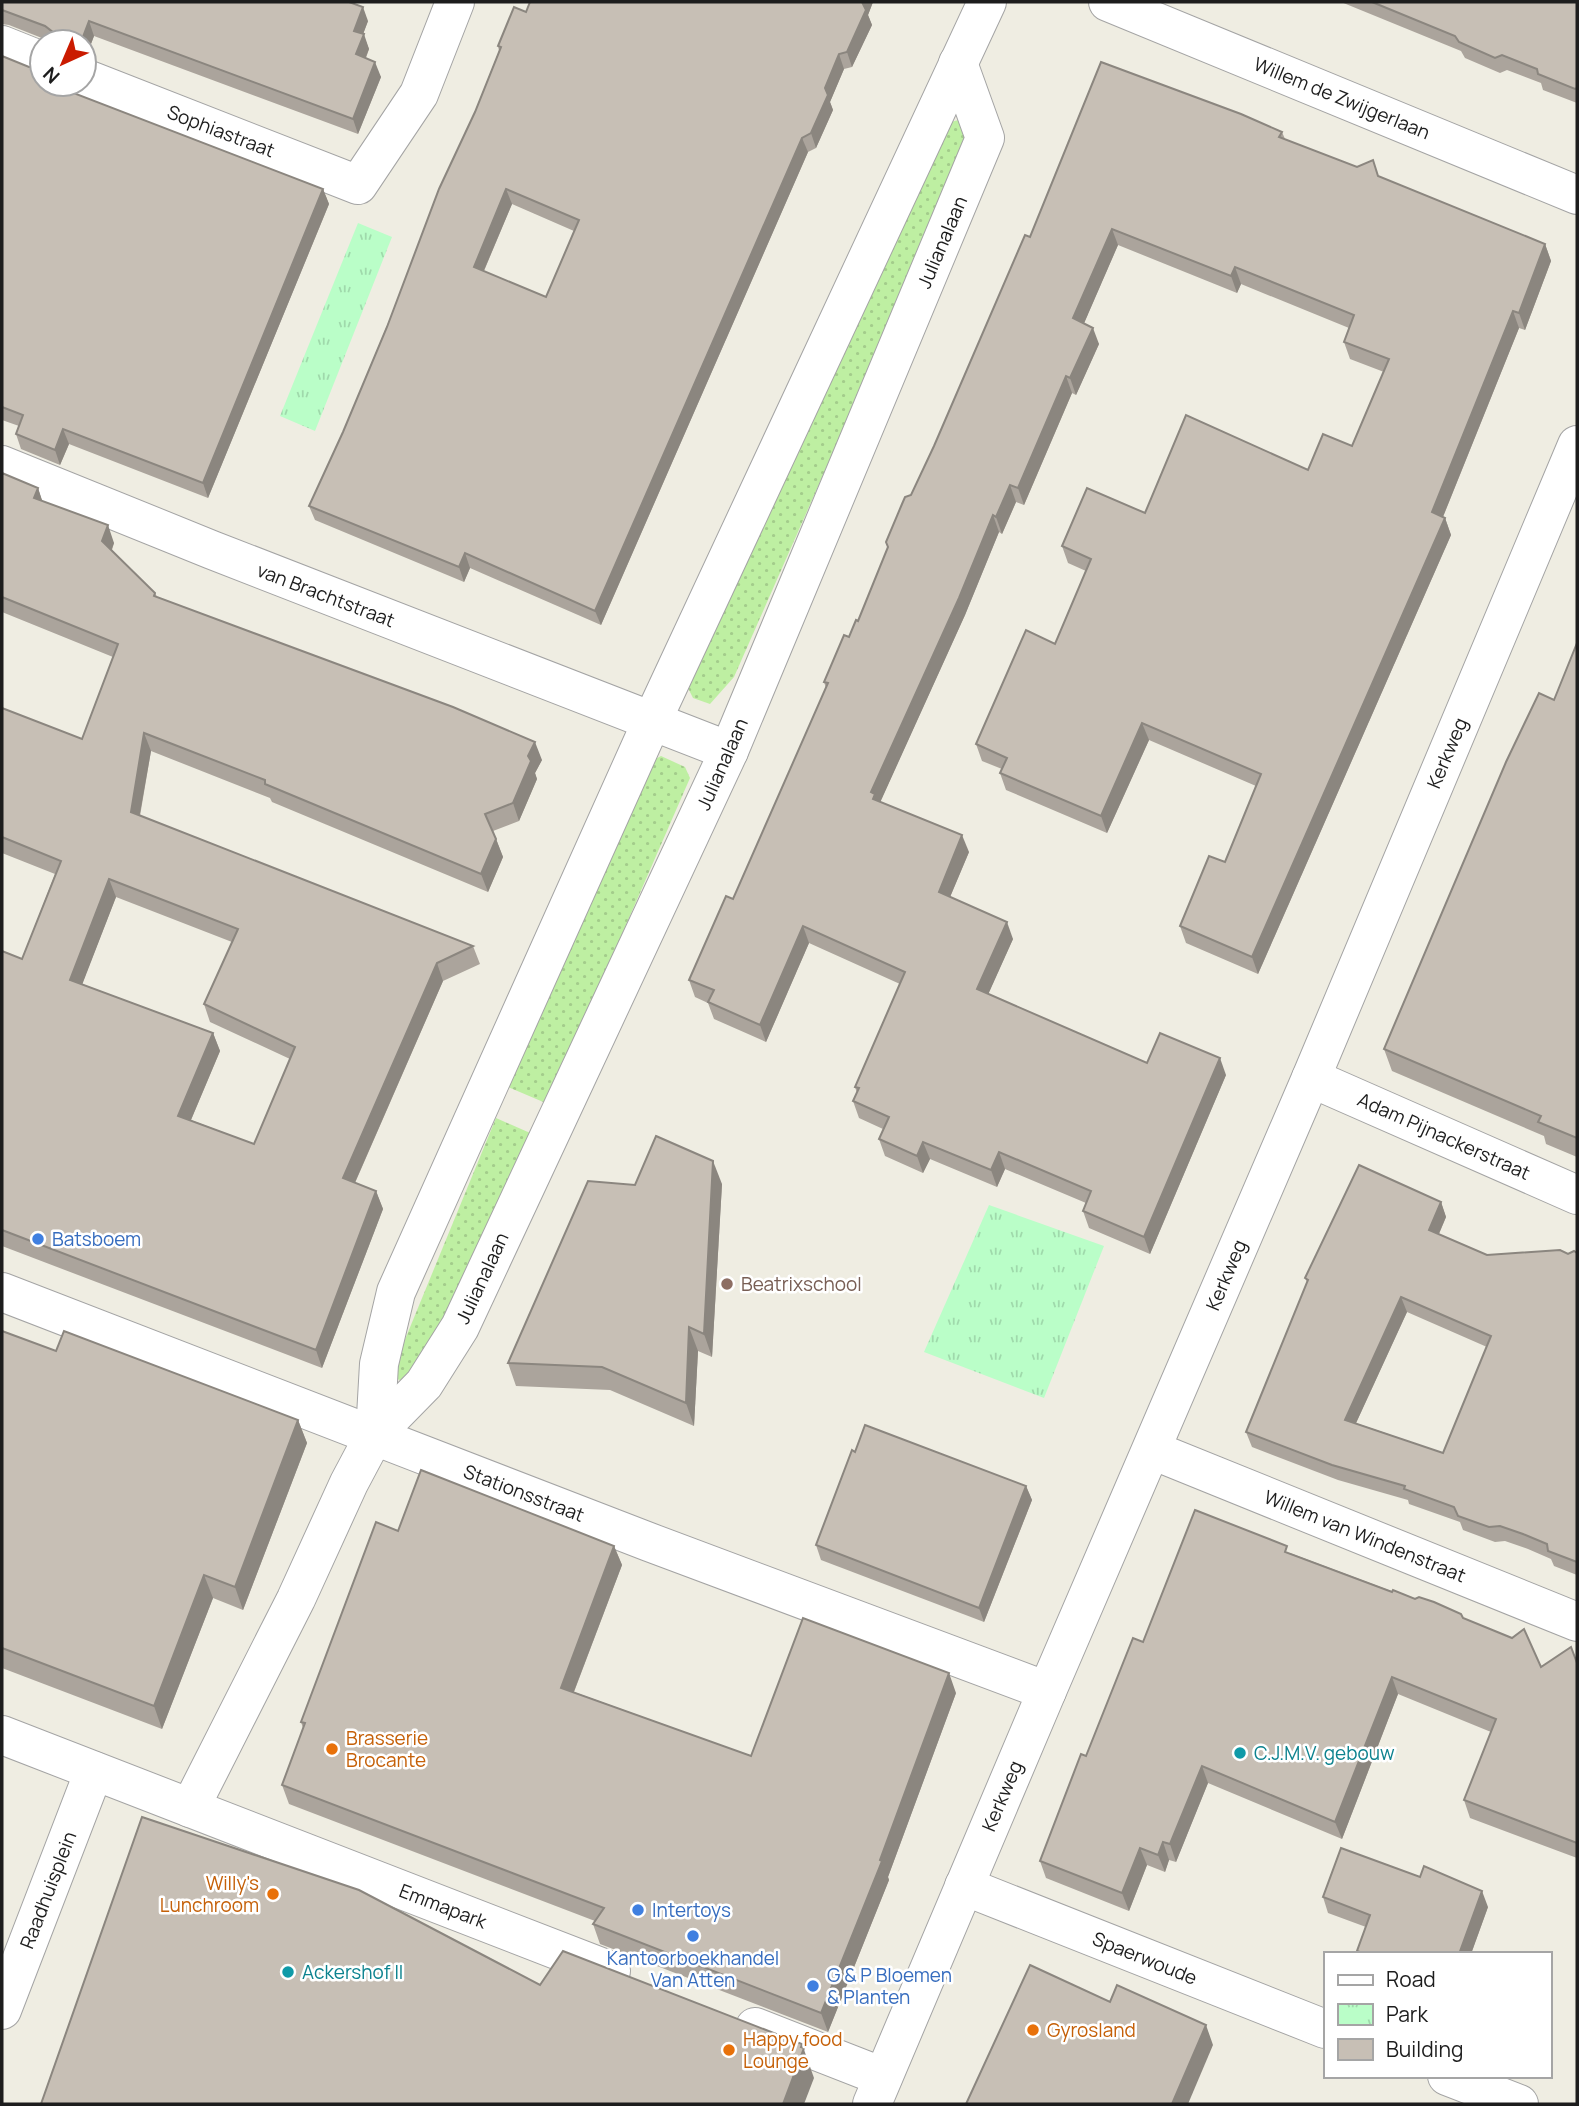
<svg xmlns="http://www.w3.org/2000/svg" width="1579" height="2106" font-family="Manrope,sans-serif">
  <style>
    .grass { fill: url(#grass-dots) }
    .park { fill: url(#park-tufts) }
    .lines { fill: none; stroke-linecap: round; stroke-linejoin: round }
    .minor-casing { stroke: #a4a4a4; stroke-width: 40 }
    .minor { stroke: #fff; stroke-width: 38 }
    .wall { fill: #aba49c; fill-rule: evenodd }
    .shaded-wall { fill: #8b867f }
    .building { fill: #c7bfb5; stroke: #8b867f; stroke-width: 2; fill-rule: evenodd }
    .shop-dot { fill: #3f7fe0; stroke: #fff; stroke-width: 2.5 }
    .education-dot { fill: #8d6e63; stroke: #fff; stroke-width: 2.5 }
    .food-dot { fill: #e8710a; stroke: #fff; stroke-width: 2.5 }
    .culture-dot { fill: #0f9aa8; stroke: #fff; stroke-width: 2.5 }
    .labels { text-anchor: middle; stroke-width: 5; stroke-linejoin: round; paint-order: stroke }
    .street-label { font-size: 19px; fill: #1d1d1d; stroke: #fff }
    .shop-label { font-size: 19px; fill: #366cbe; stroke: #fff; text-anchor: start }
    .education-label { font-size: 19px; fill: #785e54; stroke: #fff; text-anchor: start }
    .food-label { font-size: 19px; fill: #c56008; stroke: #fff; text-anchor: start }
    .culture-label { font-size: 19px; fill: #0d838f; stroke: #fff; text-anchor: start }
  </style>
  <defs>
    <pattern id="grass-dots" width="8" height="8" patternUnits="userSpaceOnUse" patternTransform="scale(1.75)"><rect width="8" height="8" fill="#beefa2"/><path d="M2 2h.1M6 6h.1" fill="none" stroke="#a3cc8b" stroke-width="1.8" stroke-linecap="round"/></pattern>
    <pattern id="park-tufts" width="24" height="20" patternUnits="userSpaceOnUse" patternTransform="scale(1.75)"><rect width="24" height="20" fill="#bafec8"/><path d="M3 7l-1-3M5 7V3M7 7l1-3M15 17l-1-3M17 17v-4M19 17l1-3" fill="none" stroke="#9fd9ab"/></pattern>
  </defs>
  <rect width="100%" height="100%" fill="#efede2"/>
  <g class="grass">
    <polygon points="966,118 969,144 734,677 710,704 693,698 686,684 936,126"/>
    <polygon points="661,756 685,767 690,778 548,1104 508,1087 652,761"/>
    <polygon points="496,1118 537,1136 414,1386 390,1376"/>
  </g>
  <g class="park">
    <polygon points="358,223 392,237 315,431 280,416"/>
    <polygon points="989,1205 1104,1246 1044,1398 924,1352"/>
  </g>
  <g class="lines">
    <g class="minor-casing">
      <g id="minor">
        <polyline points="1108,2 1577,195"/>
        <polyline points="2,45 42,61"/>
        <polyline points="84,78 358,185 419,94 455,2"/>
        <polyline points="2,465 212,550 729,751"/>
        <polyline points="1311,1078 1577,1195"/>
        <polyline points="2,1292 649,1542 1047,1691"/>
        <polyline points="375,1434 379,1364 396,1292 652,721 987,2"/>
        <polyline points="1152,1450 1577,1622"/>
        <polyline points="2,1735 611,1971"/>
        <polyline points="190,1808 296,1599 349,1483 375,1434 424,1384 460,1327 729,751 985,138 958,63"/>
        <polyline points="964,1886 1325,2029"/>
        <polyline points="2,2010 94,1771"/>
        <polyline points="755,2027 883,2077"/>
        <polyline points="1447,2076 1519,2104"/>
        <polyline points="872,2104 1047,1691 1311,1078 1577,445"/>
      </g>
    </g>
    <use href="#minor" class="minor"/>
  </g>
  <g class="wall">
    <polygon points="2,2 368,21 363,34 369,49 366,58 381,77 358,134 94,36 86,57 84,57 84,42 52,42 9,25 2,24"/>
    <path d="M873 2 868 15 872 25 852 67 844 69 830 102 833 110 816 148 808 152 601 625 470 568 464 582 315 520 309 506 343 432 475 112 499 51 498 46 526 12ZM512 204 574 231 546 297 484 271Z"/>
    <polygon points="1341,2 1577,2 1577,103 1543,90 1541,83 1507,70 1500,73 1465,58 1461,51"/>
    <polygon points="2,56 70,92 323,189 329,204 208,498 69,444 60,465 21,449 16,434 19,426 2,420"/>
    <polygon points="1282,132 1285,139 1545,244 1551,261 1525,330 1519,328 1443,517 1445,518 1451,535 1258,974 1186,943 1180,926 1225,862 1256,786 1149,740 1107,833 1006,790 1000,773 1002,769 982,761 976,744 1055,644 1086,571 1068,563 1062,546 1145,513 1308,470 1352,446 1384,372 1350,359 1344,342 1349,328 1241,284 1237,293 1118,245 1084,323 1099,344 1076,395 1072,393 1024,505 1016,502 1002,534 999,532 965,615 880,802 969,852 950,897 1013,939 988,994 1147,1063 1226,1075 1150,1254 1089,1228 1083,1211 1086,1203 1005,1169 997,1187 930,1159 923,1173 885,1156 879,1139 883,1129 859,1118 853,1101 857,1093 855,1087 900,984 809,943 766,1042 714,1019 708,1003 695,997 689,980 733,899 826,688 824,682 858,621 888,548 886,542 911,495 1030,237"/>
    <path d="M2 473 38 488 42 501 114 543 112 550 155 593 157 597 542 760 535 773 537 779 519 821 493 831 503 857 488 892 272 802 270 798 151 751 140 816 473 946 480 964 443 981 355 1183 376 1191 383 1209 322 1368 2 1246V951L22 959 55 874 2 853V708L82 739 113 657 2 612ZM116 897 232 942 204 1004 210 1022 290 1059 254 1144 191 1120 220 1051 213 1033 82 984Z"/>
    <polygon points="1577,643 1577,1157 1546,1144 1544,1136 1392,1071 1384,1049 1554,700"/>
    <polygon points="722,1184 712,1357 698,1351 694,1426 610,1390 516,1386 508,1363 635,1185"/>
    <path d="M1441 1202 1446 1217 1439 1234 1487 1255 1577 1253V1575L1554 1566 1551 1559 1528 1549 1505 1541 1495 1542 1463 1530 1460 1522 1409 1504 1408 1500 1338 1480 1252 1447 1246 1432 1307 1282 1305 1278ZM1407 1312 1487 1347 1443 1453 1356 1423Z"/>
    <polygon points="2,1331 56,1351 298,1420 307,1443 243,1610 213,1598 162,1729 2,1668"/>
    <polygon points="855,1452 1026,1486 1032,1500 984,1622 821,1560 816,1545"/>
    <polygon points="398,1531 614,1546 622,1565 574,1692 751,1756 956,1693 888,1877 889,1880 828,2032 600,1944 593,1924 595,1921 289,1804 282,1785 303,1728 301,1722"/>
    <polygon points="1290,1553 1463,1618 1541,1667 1577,1663 1577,1858 1470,1818 1464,1800 1491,1732 1398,1694 1342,1839 1208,1783 1176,1862 1169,1860 1165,1872 1147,1865 1129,1911 1046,1878 1040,1861 1086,1756 1143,1642"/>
    <polygon points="1323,1897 1488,1907 1471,1954 1358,1954 1357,1951 1366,1927 1328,1913"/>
  </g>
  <g class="shaded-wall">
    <polygon points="862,2 873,2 868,15 872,25 852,67 847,52"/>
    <polygon points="363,7 368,21 359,45 354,31"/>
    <polygon points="89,21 94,36 86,57 84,51 84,42 81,42"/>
    <polygon points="364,34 369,49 361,69 356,54"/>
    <polygon points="839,54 844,69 830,102 833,110 816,148 811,133 825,88"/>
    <polygon points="375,62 381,77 358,134 353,119"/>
    <polygon points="65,84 67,84 71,95 63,89"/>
    <polygon points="802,138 808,152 601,625 595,611"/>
    <polygon points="323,189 329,204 208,498 203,483"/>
    <polygon points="506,189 512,204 479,282 474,267"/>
    <polygon points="1112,229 1118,245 1079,335 1073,318"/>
    <polygon points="1545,244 1551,261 1525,330 1519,313"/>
    <polygon points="1235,267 1241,284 1237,293 1231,276"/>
    <polygon points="1513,311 1519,328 1438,529 1432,512"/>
    <polygon points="1093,328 1099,344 1076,395 1070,378"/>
    <polygon points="1066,376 1072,393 1024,505 1018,488"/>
    <polygon points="63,429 69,444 60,465 55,450"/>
    <polygon points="1010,485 1016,502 1002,534 996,517"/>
    <polygon points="38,488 44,506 34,498"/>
    <polygon points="993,515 999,532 965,615 879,805 873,799 871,792"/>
    <polygon points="1445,518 1451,535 1258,974 1252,957"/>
    <polygon points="108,525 114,543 108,559 102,541"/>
    <polygon points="465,553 470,568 464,582 459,567"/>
    <polygon points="1142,723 1149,740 1107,833 1101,816"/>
    <polygon points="144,733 151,751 137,830 131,812"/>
    <polygon points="535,742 542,760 535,773 537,779 519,821 513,803 528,756"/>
    <polygon points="962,835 969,852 945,909 939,892"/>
    <polygon points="496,839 503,857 488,892 481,874"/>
    <polygon points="109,879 116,897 77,998 70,980"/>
    <polygon points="1007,922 1013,939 983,1006 977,989"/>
    <polygon points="803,926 809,943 766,1042 760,1025"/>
    <polygon points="437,963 443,981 349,1196 343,1178"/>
    <polygon points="213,1033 220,1051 185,1134 178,1116"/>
    <polygon points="1220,1058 1226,1075 1150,1254 1144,1237"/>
    <polygon points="923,1142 930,1159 923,1173 917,1156"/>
    <polygon points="999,1152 1005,1169 997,1187 991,1170"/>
    <polygon points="713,1161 722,1184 712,1357 704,1334"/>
    <polygon points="376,1191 383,1209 322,1368 316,1350"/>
    <polygon points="1441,1202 1446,1217 1434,1245 1429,1230"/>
    <polygon points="1401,1297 1407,1312 1351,1434 1345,1420"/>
    <polygon points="689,1327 698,1351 694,1426 686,1403"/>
    <polygon points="298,1420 307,1443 243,1610 235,1587"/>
    <polygon points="1026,1486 1032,1500 984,1622 979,1608"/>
    <polygon points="614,1546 622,1565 568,1707 561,1688"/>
    <polygon points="204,1575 213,1598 162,1729 154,1706"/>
    <polygon points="949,1673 956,1693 888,1877 889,1880 828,2032 821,2013 880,1860"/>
    <polygon points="1392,1677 1398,1694 1342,1839 1335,1822"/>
    <polygon points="1202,1766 1208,1783 1176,1862 1170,1844"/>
    <polygon points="1163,1842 1169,1860 1165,1872 1158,1855"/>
    <polygon points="1140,1848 1147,1865 1129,1911 1122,1893"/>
    <polygon points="1482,1891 1488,1907 1471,1954 1459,1954"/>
    <polygon points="1206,2025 1213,2045 1188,2104 1172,2104"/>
    <polygon points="802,2044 814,2078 804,2104 783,2104"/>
  </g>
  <g class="building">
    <polygon points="2,2 349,2 363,7 354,31 364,34 356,54 375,62 353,119 89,21 81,42 58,42 54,33 45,26 2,10"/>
    <path d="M530 2H862L866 10 847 52 839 54 825 88 828 95 811 133 802 138 595 611 465 553 459 567 309 506 343 432 387 327 439 189 475 112 501 47 498 46 514 7 526 12ZM506 189 579 220 546 297 474 267Z"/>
    <polygon points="1372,2 1577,2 1577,88 1575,89 1538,74 1537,69 1502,55 1495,58 1459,42 1455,36"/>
    <polygon points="2,56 29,67 42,67 42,84 65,84 63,89 323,189 203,483 63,429 55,450 16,434 23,415 2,407"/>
    <polygon points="1101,62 1241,114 1282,132 1279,137 1357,167 1373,160 1378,176 1545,244 1519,313 1513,311 1432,512 1445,518 1252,957 1180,926 1209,856 1225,862 1261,774 1142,723 1101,816 1000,773 1007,758 976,744 1026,630 1055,644 1091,559 1062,546 1087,488 1145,513 1186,415 1308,470 1323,434 1352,446 1389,359 1344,342 1354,315 1235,267 1231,276 1112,229 1073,318 1093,328 1070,378 1066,376 1018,488 1010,485 996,517 993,515 959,598 871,792 875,794 873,799 962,835 939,892 1007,922 977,989 1147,1063 1160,1033 1220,1058 1144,1237 1083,1211 1091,1191 999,1152 991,1170 923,1142 917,1156 879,1139 889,1117 853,1101 859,1088 855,1087 905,972 803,926 760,1025 708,1002 714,990 689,980 726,896 733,899 828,683 824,682 844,635 849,637 856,620 858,621 888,547 886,542 902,504 905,497 911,495 934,446 1025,235 1030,237"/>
    <path d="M2 473 38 488 34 498 108 525 102 541 155 593 154 596 453 707 535 742 528 756 531 761 513 803 485 814 496 839 481 874 265 784V780L144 733 131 812 473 946 437 963 343 1178 376 1191 316 1350 2 1230V951L22 959 61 861 2 837V708L82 739 118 644 2 597ZM109 879 238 929 204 1004 295 1047 254 1144 178 1116 213 1033 70 980Z"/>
    <polygon points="1577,643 1577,1138 1538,1122 1541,1116 1384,1049 1506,762 1539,693 1554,700"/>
    <polygon points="656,1136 713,1161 704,1334 689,1327 686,1403 602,1367 508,1363 588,1181 635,1185"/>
    <path d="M1359 1165 1441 1202 1429 1230 1487 1255 1560 1250 1568 1254 1574 1251 1577 1253V1562L1548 1551 1547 1544 1523 1534 1500 1526 1489 1527 1458 1516 1454 1507 1404 1489 1405 1486 1332 1465 1246 1432 1308 1280 1305 1278ZM1401 1297 1491 1336 1443 1453 1345 1420Z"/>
    <polygon points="2,1331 56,1351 64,1331 298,1420 235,1587 204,1575 154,1706 2,1648"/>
    <polygon points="865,1425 1026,1486 979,1608 816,1545 852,1450 855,1452"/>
    <polygon points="421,1470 614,1546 561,1688 751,1756 803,1618 949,1673 880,1860 882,1861 821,2013 593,1924 604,1908 282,1785 305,1723 301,1722 376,1522 398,1531"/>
    <polygon points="1195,1510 1287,1546 1285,1552 1392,1592 1393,1590 1415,1599 1419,1597 1434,1602 1461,1614 1463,1618 1512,1638 1524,1629 1541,1667 1571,1647 1577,1663 1577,1843 1464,1800 1496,1719 1392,1677 1335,1822 1202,1766 1170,1844 1163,1842 1158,1855 1140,1848 1122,1893 1040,1861 1081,1754 1086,1756 1133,1638 1143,1642"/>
    <polygon points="142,1817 359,1890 540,1985 563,1951 802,2044 801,2047 804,2048 783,2104 41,2104"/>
    <polygon points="1341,1848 1420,1877 1424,1866 1482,1891 1459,1954 1365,1954 1357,1951 1370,1915 1323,1897"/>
    <polygon points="1030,1965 1110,2002 1117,1985 1206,2025 1172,2104 966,2104"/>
  </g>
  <g class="shop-dot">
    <circle cx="38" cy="1239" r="7"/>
    <circle cx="638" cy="1910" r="7"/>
    <circle cx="693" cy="1936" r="7"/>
    <circle cx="813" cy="1986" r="7"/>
  </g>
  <circle class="education-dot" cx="727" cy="1284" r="7"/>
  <g class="food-dot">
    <circle cx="332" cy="1749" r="7"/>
    <circle cx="273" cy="1894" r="7"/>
    <circle cx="1033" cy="2030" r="7"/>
    <circle cx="729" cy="2050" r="7"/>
  </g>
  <g class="culture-dot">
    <circle cx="1240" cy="1753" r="7"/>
    <circle cx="288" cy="1972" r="7"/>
  </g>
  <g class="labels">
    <g class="street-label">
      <text transform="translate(1342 98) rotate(22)" y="7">Willem de Zwijgerlaan</text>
      <text transform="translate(221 131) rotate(21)" y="7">Sophiastraat</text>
      <text transform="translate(942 242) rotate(-67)" y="7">Julianalaan</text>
      <text transform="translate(326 595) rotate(21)" y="7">van Brachtstraat</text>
      <text transform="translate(1447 753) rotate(-67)" y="7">Kerkweg</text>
      <text transform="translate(722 764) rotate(-66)" y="7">Julianalaan</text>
      <text transform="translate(1444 1136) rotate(24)" y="7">Adam Pijnackerstraat</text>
      <text transform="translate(1226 1275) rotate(-67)" y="7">Kerkweg</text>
      <text transform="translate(482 1278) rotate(-65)" y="7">Julianalaan</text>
      <text transform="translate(524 1493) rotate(21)" y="7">Stationsstraat</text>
      <text transform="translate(1365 1536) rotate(22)" y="7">Willem van Windenstraat</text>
      <text transform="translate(1002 1796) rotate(-67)" y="7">Kerkweg</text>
      <text transform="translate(48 1890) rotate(-69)" y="7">Raadhuisplein</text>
      <text transform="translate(443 1906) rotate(21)" y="7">Emmapark</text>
      <text transform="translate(1145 1958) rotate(22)" y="7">Spaerwoude</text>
    </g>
    <g class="shop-label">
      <text x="52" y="1246">Batsboem</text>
      <text x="652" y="1917">Intertoys</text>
      <text x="693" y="1965" text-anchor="middle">Kantoorboekhandel<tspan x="693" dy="22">Van Atten</tspan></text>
      <text x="827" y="1982">G &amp; P Bloemen<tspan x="827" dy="22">&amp; Planten</tspan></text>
    </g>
    <g class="education-label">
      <text x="741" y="1291">Beatrixschool</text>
    </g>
    <g class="food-label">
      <text x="346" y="1745">Brasserie<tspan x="346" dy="22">Brocante</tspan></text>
      <text x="259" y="1890" text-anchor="end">Willy's<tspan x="259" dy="22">Lunchroom</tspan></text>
      <text x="1047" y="2037">Gyrosland</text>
      <text x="743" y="2046">Happy food<tspan x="743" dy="22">Lounge</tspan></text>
    </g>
    <g class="culture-label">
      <text x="1254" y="1760">C.J.M.V. gebouw</text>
      <text x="302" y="1979">Ackershof II</text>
    </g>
  </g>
  <rect width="1579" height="2106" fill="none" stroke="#1d1d1d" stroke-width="7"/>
  <rect x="1324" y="1952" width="228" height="126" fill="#ffffff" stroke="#a5a5a5" stroke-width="2"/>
  <rect x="1338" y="1975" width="35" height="10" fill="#ffffff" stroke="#a5a5a5" stroke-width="2"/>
  <text x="1386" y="1987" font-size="21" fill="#1d1d1d">Road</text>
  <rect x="1338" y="2004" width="35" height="21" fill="url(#park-tufts)" stroke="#a5a5a5" stroke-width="2"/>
  <text x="1386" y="2022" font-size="21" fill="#1d1d1d">Park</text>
  <rect x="1338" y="2039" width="35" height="21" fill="#c7bfb5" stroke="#a5a5a5" stroke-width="2"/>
  <text x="1386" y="2057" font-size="21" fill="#1d1d1d">Building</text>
  <g transform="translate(63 63) rotate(224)"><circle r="33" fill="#ffffff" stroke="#a5a5a5" stroke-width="2"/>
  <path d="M0-5L12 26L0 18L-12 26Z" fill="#ca1b00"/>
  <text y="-10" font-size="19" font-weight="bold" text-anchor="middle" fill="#1d1d1d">N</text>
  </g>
</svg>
